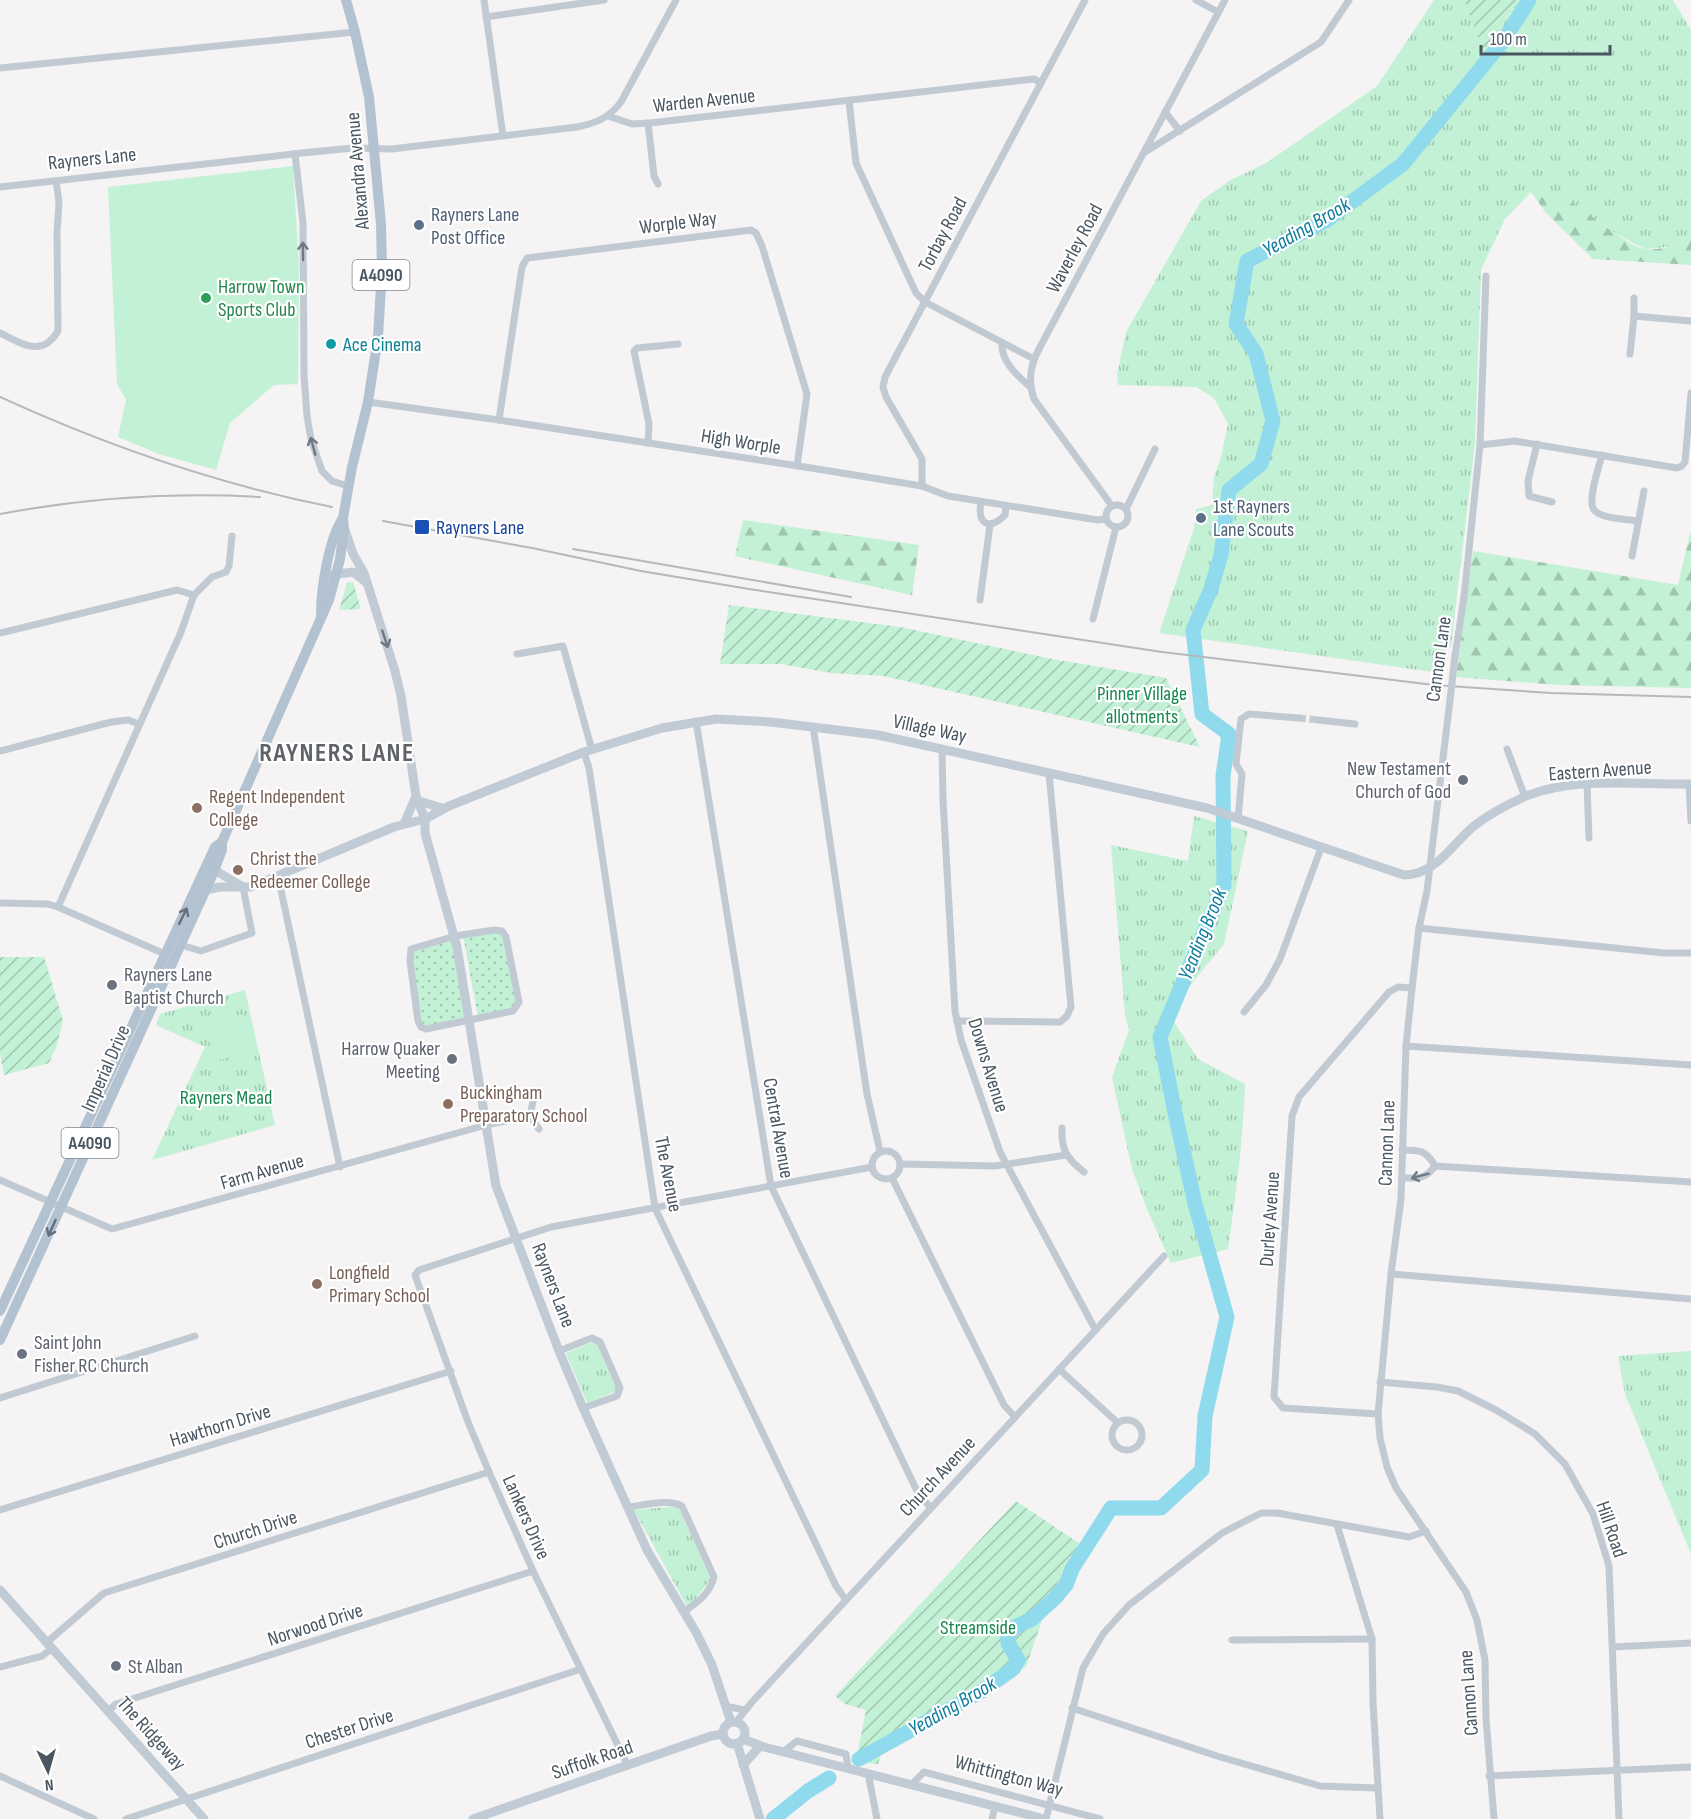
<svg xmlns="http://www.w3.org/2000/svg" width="1691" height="1819" font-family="'Sofia Sans Condensed',sans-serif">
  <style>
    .grass { fill: url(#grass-dots) }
    .forest { fill: url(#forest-firs) }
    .park { fill: url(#park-tufts) }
    .garden { fill: url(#garden-furrows) }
    .pitch { fill: #c3f1d5 }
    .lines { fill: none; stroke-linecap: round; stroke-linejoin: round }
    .river { stroke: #90daee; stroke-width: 15 }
    .street-tunnel { stroke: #caccce; stroke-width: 7; stroke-dasharray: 7 3.5; stroke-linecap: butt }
    .street { stroke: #c1cad2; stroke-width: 7 }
    .secondary { stroke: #c1cbd6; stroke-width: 9 }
    .primary { stroke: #b3c2d1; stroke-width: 10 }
    .rail { stroke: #b5b8bd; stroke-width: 2 }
    .street-bridge { stroke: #c1cad2; stroke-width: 7 }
    .oneway { stroke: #6e7983 }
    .oneway2 { stroke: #6e7984 }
    .oneway3 { stroke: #64717d }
    .service-dot { fill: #5c6f8a; stroke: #fff; stroke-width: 2 }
    .leisure-dot { fill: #2e9e5b; stroke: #fff; stroke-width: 2 }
    .culture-dot { fill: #0f9aa8; stroke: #fff; stroke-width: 2 }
    .transit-dot { fill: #1a4fb4; stroke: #fff; stroke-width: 2 }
    .worship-dot { fill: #6b7280; stroke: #fff; stroke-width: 2 }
    .education-dot { fill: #8d6e63; stroke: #fff; stroke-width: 2 }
    .labels { text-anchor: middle; stroke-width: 4.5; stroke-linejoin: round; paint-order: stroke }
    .shield { fill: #fff; stroke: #808990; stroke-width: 1.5 }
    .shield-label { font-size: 18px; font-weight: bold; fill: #4a5661 }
    .street-label { font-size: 20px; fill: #4a5661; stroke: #fff }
    .service-label { font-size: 20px; fill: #4e5e75; stroke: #fff; text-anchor: start }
    .leisure-label { font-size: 20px; fill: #27864d; stroke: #fff; text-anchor: start }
    .culture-label { font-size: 20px; fill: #0d838f; stroke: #fff; text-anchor: start }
    .transit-label { font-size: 20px; fill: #164399; stroke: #fff; text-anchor: start }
    .park-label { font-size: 20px; fill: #17864f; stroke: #fff }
    .worship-label { font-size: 20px; fill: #5b616d; stroke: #fff; text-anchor: start }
    .education-label { font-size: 20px; fill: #785e54; stroke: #fff; text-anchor: start }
    .water-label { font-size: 21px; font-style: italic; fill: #0c7c9b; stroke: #fff }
    .district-label { font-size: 26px; font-weight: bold; letter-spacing: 1.5px; fill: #5f6368; stroke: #fff }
  </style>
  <defs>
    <pattern id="grass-dots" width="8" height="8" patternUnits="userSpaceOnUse" patternTransform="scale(1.5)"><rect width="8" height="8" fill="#c3f1d5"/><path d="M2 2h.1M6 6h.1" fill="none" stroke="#a0c6b0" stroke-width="1.8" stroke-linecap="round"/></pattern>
    <pattern id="forest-firs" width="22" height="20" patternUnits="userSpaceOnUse" patternTransform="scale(1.5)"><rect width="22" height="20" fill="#c3f1d5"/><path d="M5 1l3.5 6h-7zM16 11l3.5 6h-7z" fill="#a0c6b0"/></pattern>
    <pattern id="park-tufts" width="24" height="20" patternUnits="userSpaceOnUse" patternTransform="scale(1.5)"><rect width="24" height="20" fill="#c3f1d5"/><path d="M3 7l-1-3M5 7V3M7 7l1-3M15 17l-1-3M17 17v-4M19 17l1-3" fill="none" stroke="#a0c6b0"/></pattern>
    <pattern id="garden-furrows" width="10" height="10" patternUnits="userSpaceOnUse" patternTransform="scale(1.5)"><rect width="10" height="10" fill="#c3f1d5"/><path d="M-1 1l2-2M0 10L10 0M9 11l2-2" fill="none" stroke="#a0c6b0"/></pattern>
  </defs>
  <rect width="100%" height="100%" fill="#f5f3f3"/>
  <g class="grass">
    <polygon points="502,931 519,1002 516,1009 478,1018 463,935"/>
    <polygon points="451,937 467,1020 421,1027 411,949"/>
  </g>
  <g class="forest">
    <path d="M1581 106 1595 219C1607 228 1631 246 1644 249 1657 251 1680 245 1691 241V265L1593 259 1546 213 1531 192Z"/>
    <polygon points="743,520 919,545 912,595 735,556"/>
    <polygon points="1691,529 1691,688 1560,685 1456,677 1473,551 1678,585"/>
  </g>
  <g class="park">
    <polygon points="1434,0 1464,0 1484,53 1518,0 1673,0 1691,30 1691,241 1678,246 1645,249 1616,234 1555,190 1531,192 1505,219 1481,270 1475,443 1451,646 1442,654 1439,670 1433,672 1159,633 1194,528 1196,509 1212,505 1214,477 1221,457 1228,424 1214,398 1196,387 1118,385 1117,375 1126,332 1201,201 1229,181 1268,162 1377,86"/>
    <path d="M1194 816 1248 831 1224 944 1188 988 1174 1022 1198 1059 1245 1084C1243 1140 1236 1194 1228 1249L1171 1263 1147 1209 1132 1169 1112 1077 1129 1030 1125 1015 1111 845 1188 861Z"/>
    <polygon points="245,990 275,1125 152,1160 205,1047 156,1025 160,1014"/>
    <polygon points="596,1341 617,1391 587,1403 566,1353"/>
    <polygon points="1691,1351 1691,1554 1625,1394 1618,1356"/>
    <polygon points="678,1506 711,1579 688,1608 634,1510"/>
  </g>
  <g class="garden">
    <polygon points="1464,0 1518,0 1484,54"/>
    <polygon points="353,582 361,609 339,610 347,583"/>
    <polygon points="729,605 900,627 1052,659 1166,678 1200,747 883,676 831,673 781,664 720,664"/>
    <polygon points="0,957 44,957 63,1021 57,1045 49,1063 4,1075 0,1054"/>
    <polygon points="1016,1501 1083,1546 1052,1591 1026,1667 886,1740 878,1764 853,1762 858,1751 866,1710 845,1704 835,1696"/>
  </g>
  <g class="pitch">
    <polygon points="293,166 299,268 298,384 274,385 230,423 216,470 159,454 118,437 126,400 117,384 108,187"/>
    <polygon points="244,1014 252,1052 214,1061 205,1022"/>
  </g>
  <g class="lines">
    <g class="river">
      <polyline points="859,1759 982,1691 1013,1669 1018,1660 1008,1643 1008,1634 1017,1626 1032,1619 1055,1598 1066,1585 1072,1569 1111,1508 1161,1508 1202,1470 1205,1416 1227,1317 1195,1204 1175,1113 1160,1037 1224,885 1223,776 1229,734 1202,714 1193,630 1211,589 1221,555 1229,490 1261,464 1273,421 1256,354 1236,324 1247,261 1327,220 1403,164 1503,41 1529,0"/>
      <polyline points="773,1819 808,1791 829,1778"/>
    </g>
    <polyline class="street-tunnel" points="1299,718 1318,720"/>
    <g class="street">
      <polyline points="484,0 503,136"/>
      <polyline points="1196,0 1218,12"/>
      <polyline points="486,17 604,0"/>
      <polyline points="0,68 355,32"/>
      <polyline points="849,101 856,163 916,293 925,302 1034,359"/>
      <polyline points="1165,112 1180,131"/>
      <polyline points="608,116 632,124 650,123 1034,79 1040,82"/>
      <polyline points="648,123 654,176 658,184"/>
      <polyline points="1145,152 1321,42 1349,0"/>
      <polyline points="295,154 303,223 304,375 307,416 311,439 322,471 332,481 348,486"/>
      <path d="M0 187 302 153 353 148 392 149 577 127C596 123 609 118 621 102L676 0"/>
      <polyline points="1634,298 1634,316"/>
      <path d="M0 333C23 344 42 358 58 331L57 232 59 202 56 181"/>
      <path d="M1002 343C1001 362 1017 375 1030 387"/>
      <polyline points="1630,354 1634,316 1691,321"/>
      <polyline points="368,402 499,420 805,467 922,486 948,496 1098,520 1106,519"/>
      <polyline points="499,420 522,267 527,258 751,230 756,233 762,246 807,394 797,466"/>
      <polyline points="648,443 649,424 634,351 637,348 678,344"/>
      <polyline points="1537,444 1528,481 1529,496 1552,502"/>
      <polyline points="1480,445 1515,441 1677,468 1682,466 1685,462 1691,393"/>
      <path d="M1602 455C1599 467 1586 503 1595 511 1604 519 1625 519 1637 521"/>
      <polyline points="922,486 922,459 886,397 883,387 885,377 1085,0"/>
      <path d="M981 502C977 524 989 531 1005 515L1006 506"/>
      <circle cx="1117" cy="516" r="11"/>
      <path d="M1112 506 1034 399C1028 381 1030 366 1039 349L1225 0"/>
      <polyline points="1126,509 1155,449"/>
      <polyline points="1632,556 1644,491"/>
      <polyline points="980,600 990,525"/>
      <polyline points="1093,619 1116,527"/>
      <polyline points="0,633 177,590 194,595 212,577 226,572 229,566 232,536"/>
      <polyline points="517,654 563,646 592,750"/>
      <polyline points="1455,656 1464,597 1480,445 1486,276"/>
      <polyline points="1450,700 1427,891 1419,928 1412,988 1406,1046 1401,1199 1391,1274 1378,1414 1380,1438 1387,1467 1396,1488 1466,1592 1477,1620 1485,1660 1486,1718 1494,1819"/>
      <polyline points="1318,720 1355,724"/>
      <polyline points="696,721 771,1186 918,1493 930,1507"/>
      <polyline points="813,726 867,1094 880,1151"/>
      <polyline points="942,749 943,800 955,1011 961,1040 1000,1152 1095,1329"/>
      <polyline points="1507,749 1525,797"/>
      <polyline points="0,751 111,722 128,720 139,724"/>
      <polyline points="584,752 589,768 655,1208 836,1586 846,1600"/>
      <polyline points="1587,784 1589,838"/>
      <polyline points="1689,784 1691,821"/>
      <polyline points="1238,819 1242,774 1236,764 1241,719 1249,714 1299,718"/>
      <polyline points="278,876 340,1167"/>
      <polyline points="0,903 48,904 58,907 167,955"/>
      <polyline points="58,907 181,632 194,595"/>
      <polyline points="1419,928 1664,953 1691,953"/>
      <polygon points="494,930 502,931 506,937 519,1002 513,1011 426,1029 421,1027 418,1021 410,961 411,949 455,936"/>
      <polyline points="181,945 201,951 252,933 243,887"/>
      <polyline points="1244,1012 1266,985 1280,959 1321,848"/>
      <polyline points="957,1021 1060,1022 1067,1016 1071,1007 1049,773"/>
      <polyline points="1406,1046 1691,1065"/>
      <polyline points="530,1116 533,1101"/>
      <path d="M1062 1128C1061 1149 1066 1158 1084 1172"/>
      <path d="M1402 1150C1420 1150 1426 1150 1435 1166"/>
      <circle cx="886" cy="1165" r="14"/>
      <polyline points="901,1164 995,1166 1066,1155"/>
      <polyline points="1435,1166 1691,1182"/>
      <polyline points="892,1178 1004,1405 1015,1417"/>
      <path d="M1402 1178C1417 1178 1425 1180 1435 1166"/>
      <polyline points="0,1180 112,1229 486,1125 530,1116 539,1129"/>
      <polyline points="1391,1274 1691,1299"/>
      <polyline points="559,1351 592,1338 600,1342 620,1388 617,1396 583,1408"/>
      <polyline points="1059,1369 1118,1423"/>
      <polyline points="1380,1382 1437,1387 1458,1391 1496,1410 1535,1434 1565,1464 1593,1514 1609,1566 1619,1819"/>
      <polyline points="0,1398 195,1336"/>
      <polyline points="1378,1414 1283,1408 1274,1397 1292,1116 1299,1097 1389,992 1398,987 1412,988"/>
      <circle cx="1127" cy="1435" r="15"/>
      <path d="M627 1507C642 1506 668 1498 682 1506L714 1577C710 1594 697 1602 684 1612"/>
      <polyline points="0,1510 451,1371"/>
      <polyline points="1337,1525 1372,1639 1373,1703 1380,1819"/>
      <polyline points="1232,1640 1372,1639"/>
      <polyline points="46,1643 104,1593 489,1472"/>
      <polyline points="1613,1647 1691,1643"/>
      <polyline points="0,1667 42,1656 51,1649"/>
      <polyline points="725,1706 745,1710"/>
      <polyline points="1072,1708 1217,1756 1320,1786 1377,1788"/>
      <polyline points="108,1711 116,1704 533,1571"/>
      <polyline points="736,1722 752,1702 1164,1256"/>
      <polyline points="783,1752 797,1741 846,1754 848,1768"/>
      <polyline points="628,1766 533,1571 489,1472 468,1422 415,1275 419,1270 551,1227 872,1167"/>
      <polyline points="868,1773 877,1819"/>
      <polyline points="0,1776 94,1819"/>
      <polyline points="1489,1776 1691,1767"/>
      <polyline points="912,1784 924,1772 1100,1819"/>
      <polyline points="126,1819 581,1669"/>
      <polyline points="992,1819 995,1806"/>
      <polyline points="1046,1819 1083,1668 1103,1634 1129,1605 1222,1533 1261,1513 1277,1513 1409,1537 1426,1531"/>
    </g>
    <g class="secondary">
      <polyline points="345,530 353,554 364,573 395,671 401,696 416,796 425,819 425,833 457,947 496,1186 559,1351 583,1408 647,1550 697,1634 712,1665 731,1722"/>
      <polyline points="331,575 353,572 367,583"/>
      <polyline points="419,801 442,808"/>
      <polyline points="404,824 416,796"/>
      <polyline points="212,864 218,872 243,887"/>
      <path d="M206 890 220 887H251L394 827 425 819 449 806 584 752 662 728 716 719 771 722 878 735 1207 808 1404 875C1436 875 1452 844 1474 826 1489 814 1508 804 1526 796 1576 776 1638 785 1691 784"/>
      <polyline points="0,1590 204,1819"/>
      <circle cx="734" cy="1733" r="11"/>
      <polyline points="743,1739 764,1747 1045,1819"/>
      <polyline points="737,1743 760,1819"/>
      <polyline points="743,1765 760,1746"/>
      <polyline points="473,1819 711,1736 723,1734"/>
    </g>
    <g class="primary">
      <path d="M321 613C321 589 329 538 343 518"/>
      <polyline points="0,1311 215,847 222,842"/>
      <polyline points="0,1340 212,876 222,850 222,842 329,600 340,559 344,528 343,518 352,467 368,402 378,337 382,269 381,224 369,97 355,32 346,0"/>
    </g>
    <g class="rail">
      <path d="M0 397C107 446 216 484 332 507"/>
      <path d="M0 514C86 498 172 492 260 497"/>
      <polyline points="383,521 532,548 641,571 749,589 1162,652 1434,685 1551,693 1691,697"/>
      <polyline points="573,549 851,597"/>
    </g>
    <polyline class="street-bridge" points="1450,700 1455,656"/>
  </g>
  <defs><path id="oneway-shaft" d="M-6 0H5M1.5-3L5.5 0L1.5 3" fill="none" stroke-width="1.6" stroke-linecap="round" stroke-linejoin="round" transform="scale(1.5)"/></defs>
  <g class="oneway">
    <use href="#oneway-shaft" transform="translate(303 251) rotate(-91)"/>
    <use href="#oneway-shaft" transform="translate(313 446) rotate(-105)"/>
    <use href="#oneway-shaft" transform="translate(1420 1176) rotate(165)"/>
  </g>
  <use class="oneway2" href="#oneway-shaft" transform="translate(385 639) rotate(72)"/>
  <g class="oneway3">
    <use href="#oneway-shaft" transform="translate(183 916) rotate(-64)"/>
    <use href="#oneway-shaft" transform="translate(52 1228) rotate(114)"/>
  </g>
  <g class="service-dot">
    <circle cx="419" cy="225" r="6"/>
    <circle cx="1201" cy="518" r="6"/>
  </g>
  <circle class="leisure-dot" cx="206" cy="298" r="6"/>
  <circle class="culture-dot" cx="331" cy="344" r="6"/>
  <rect class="transit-dot" x="414" y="519" width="16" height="16" rx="3"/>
  <g class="worship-dot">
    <circle cx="1463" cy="780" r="6"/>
    <circle cx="112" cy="985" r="6"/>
    <circle cx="452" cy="1059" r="6"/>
    <circle cx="22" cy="1354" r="6"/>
    <circle cx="116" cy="1666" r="6"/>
  </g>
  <g class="education-dot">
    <circle cx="197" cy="808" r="6"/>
    <circle cx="238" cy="870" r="6"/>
    <circle cx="448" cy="1104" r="6"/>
    <circle cx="317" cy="1284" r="6"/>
  </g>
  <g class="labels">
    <g class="shield">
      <rect x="352.5" y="260" width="57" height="30" rx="4.5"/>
      <rect x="61.5" y="1128" width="57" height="30" rx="4.5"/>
    </g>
    <g class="shield-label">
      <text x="381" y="281">A4090</text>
      <text x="90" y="1149">A4090</text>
    </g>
    <g class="street-label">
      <text transform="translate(704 100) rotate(-6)" y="7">Warden Avenue</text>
      <text transform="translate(92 158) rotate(-6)" y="7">Rayners Lane</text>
      <text transform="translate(357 171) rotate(-95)" y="7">Alexandra Avenue</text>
      <text transform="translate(678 222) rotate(-7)" y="7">Worple Way</text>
      <text transform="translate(942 234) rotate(-62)" y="7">Torbay Road</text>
      <text transform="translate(1074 248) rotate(-62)" y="7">Waverley Road</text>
      <text transform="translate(741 441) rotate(9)" y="7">High Worple</text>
      <text transform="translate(1438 659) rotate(-82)" y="7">Cannon Lane</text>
      <text transform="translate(930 728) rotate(12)" y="7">Village Way</text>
      <text transform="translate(1600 770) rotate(-4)" y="7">Eastern Avenue</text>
      <text transform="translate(989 1065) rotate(73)" y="7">Downs Avenue</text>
      <text transform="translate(105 1068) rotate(-66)" y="7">Imperial Drive</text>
      <text transform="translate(779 1128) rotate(80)" y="7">Central Avenue</text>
      <text transform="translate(1386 1143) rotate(-88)" y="7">Cannon Lane</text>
      <text transform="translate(262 1171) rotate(-16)" y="7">Farm Avenue</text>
      <text transform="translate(669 1174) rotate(79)" y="7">The Avenue</text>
      <text transform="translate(1269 1219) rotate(-86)" y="7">Durley Avenue</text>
      <text transform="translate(554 1285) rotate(69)" y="7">Rayners Lane</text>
      <text transform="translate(220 1425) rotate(-17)" y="7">Hawthorn Drive</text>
      <text transform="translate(937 1476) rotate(-47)" y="7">Church Avenue</text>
      <text transform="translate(527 1517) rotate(66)" y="7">Lankers Drive</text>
      <text transform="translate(255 1529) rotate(-18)" y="7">Church Drive</text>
      <text transform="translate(1612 1529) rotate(71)" y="7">Hill Road</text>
      <text transform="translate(315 1624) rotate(-18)" y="7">Norwood Drive</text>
      <text transform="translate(1468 1693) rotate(-94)" y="7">Cannon Lane</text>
      <text transform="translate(349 1728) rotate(-18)" y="7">Chester Drive</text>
      <text transform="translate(152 1733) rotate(48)" y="7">The Ridgeway</text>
      <text transform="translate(592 1759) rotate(-19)" y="7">Suffolk Road</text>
      <text transform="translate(1009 1775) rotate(15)" y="7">Whittington Way</text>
    </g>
    <g class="service-label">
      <text x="431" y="221">Rayners Lane<tspan x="431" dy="23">Post Office</tspan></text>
      <text x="1213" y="513">1st Rayners<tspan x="1213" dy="23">Lane Scouts</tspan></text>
    </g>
    <g class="leisure-label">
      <text x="218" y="293">Harrow Town<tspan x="218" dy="23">Sports Club</tspan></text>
    </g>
    <g class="culture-label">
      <text x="343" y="351">Ace Cinema</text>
    </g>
    <g class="transit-label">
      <text x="436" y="534">Rayners Lane</text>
    </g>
    <g class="park-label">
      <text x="1142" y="700">Pinner Village<tspan x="1142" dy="23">allotments</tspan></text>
      <text x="226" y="1104">Rayners Mead</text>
      <text x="978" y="1634">Streamside</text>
    </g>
    <g class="worship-label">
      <text x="1451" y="775" text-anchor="end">New Testament<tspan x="1451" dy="23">Church of God</tspan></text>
      <text x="124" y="981">Rayners Lane<tspan x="124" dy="23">Baptist Church</tspan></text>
      <text x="440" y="1055" text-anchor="end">Harrow Quaker<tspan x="440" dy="23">Meeting</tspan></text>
      <text x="34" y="1349">Saint John<tspan x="34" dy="23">Fisher RC Church</tspan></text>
      <text x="128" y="1673">St Alban</text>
    </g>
    <g class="education-label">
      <text x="209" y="803">Regent Independent<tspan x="209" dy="23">College</tspan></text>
      <text x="250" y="865">Christ the<tspan x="250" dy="23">Redeemer College</tspan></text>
      <text x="460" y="1099">Buckingham<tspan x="460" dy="23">Preparatory School</tspan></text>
      <text x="329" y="1279">Longfield<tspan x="329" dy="23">Primary School</tspan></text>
    </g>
    <g class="water-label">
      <text transform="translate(1306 227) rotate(-30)" y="7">Yeading Brook</text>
      <text transform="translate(1202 934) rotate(-68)" y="7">Yeading Brook</text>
      <text transform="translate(952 1706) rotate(-30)" y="7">Yeading Brook</text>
    </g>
    <g class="district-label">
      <text x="337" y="761">RAYNERS LANE</text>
    </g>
  </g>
  <g transform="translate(48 1771) rotate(175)" stroke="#ffffff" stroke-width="4.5" paint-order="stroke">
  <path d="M0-4.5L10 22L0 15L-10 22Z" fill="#4a5661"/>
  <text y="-9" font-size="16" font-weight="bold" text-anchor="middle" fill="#4a5661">N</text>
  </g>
  <path d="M1481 45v9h129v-9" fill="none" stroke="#4a5661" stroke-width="3"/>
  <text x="1490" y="45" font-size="18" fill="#4a5661" stroke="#ffffff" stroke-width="4.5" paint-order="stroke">100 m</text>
</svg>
